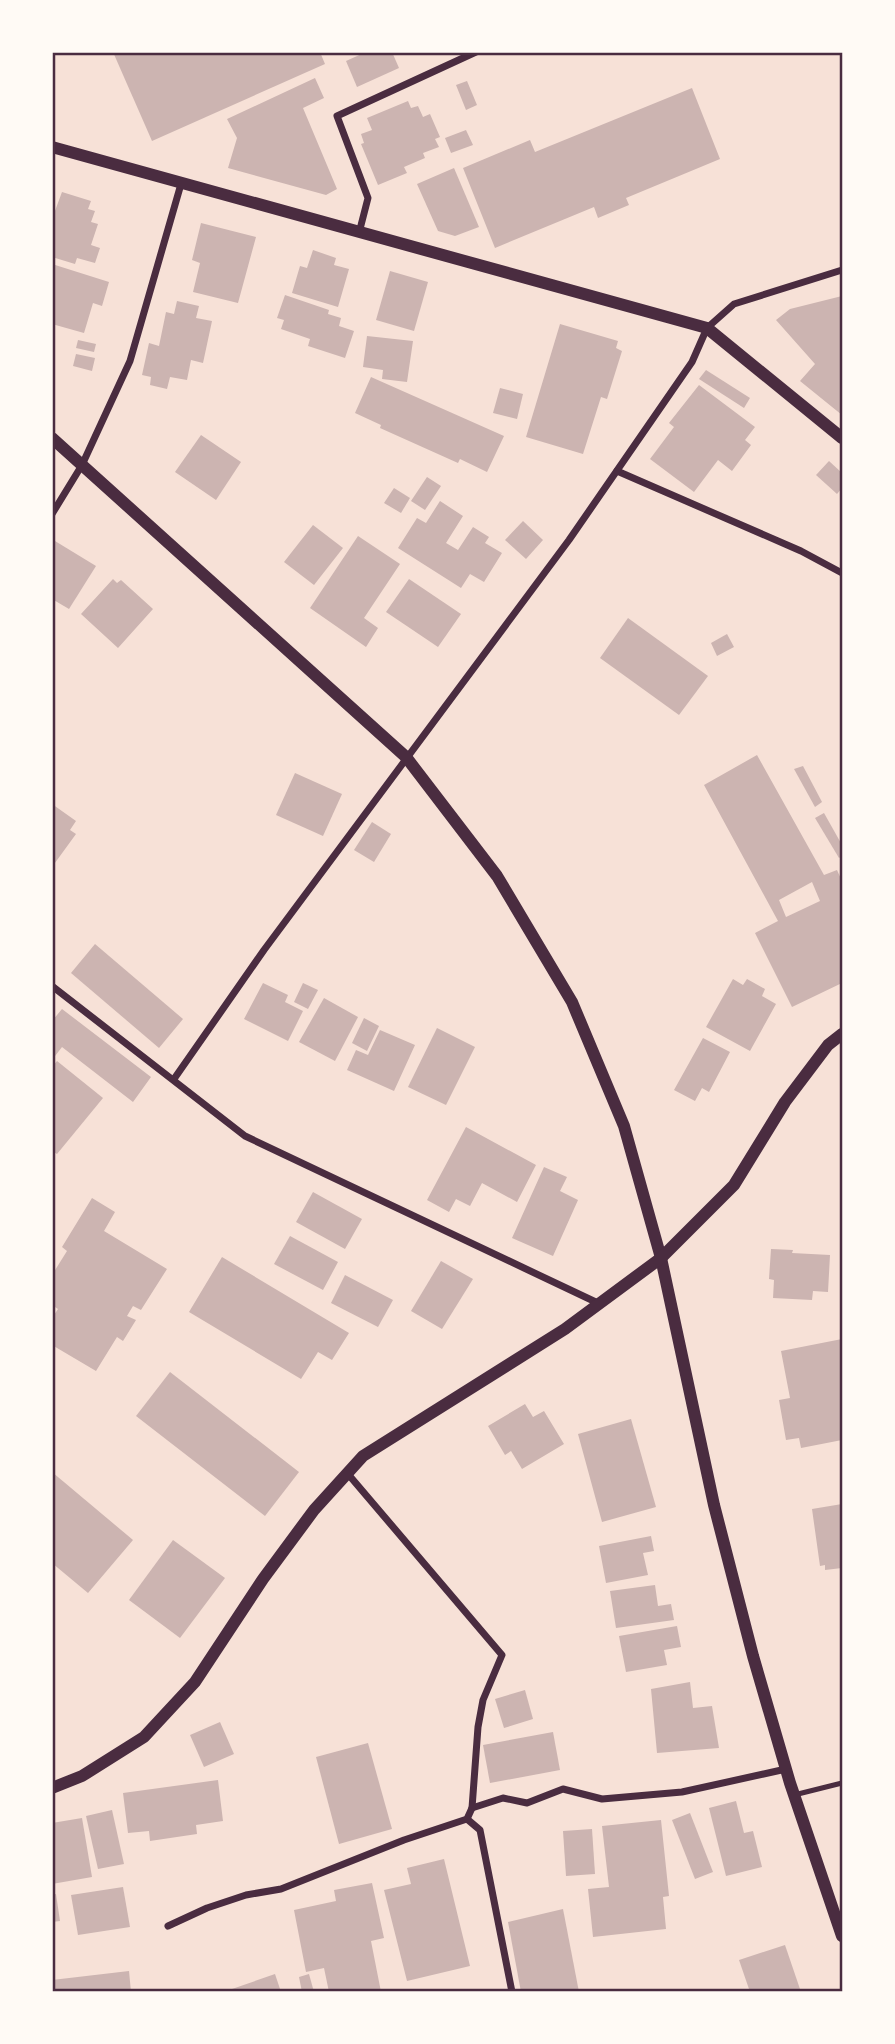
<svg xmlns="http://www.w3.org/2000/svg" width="895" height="2044" font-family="Signika,sans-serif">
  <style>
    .building { fill: #ccb4b1; fill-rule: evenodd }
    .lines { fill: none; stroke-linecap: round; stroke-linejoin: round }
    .service { stroke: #4a2c40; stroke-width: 5 }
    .minor { stroke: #4a2c40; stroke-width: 7 }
    .tertiary { stroke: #4a2c40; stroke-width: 12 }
    .neatline { fill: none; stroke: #4a2c40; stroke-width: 2.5 }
  </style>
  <rect width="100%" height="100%" fill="#f7e1d7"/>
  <g class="building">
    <polygon points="113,52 320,52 325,64 152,141"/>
    <polygon points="366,52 392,52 399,68 357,87 346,61"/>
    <polygon points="315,78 324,98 303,108 337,189 326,195 228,168 237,138 227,119"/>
    <polygon points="467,81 477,105 466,110 456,85"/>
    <polygon points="692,88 720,159 626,198 629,205 598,218 594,207 495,248 463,168 530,140 535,152"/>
    <polygon points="408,101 411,108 418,106 423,117 430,114 440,137 435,139 439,147 423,153 425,158 404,167 407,173 378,185 361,144 364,143 361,134 372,130 367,118"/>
    <polygon points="466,130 473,145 451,153 445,138"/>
    <polygon points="454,168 479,227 455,236 438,231 417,184"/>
    <polygon points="62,192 91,201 88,209 95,211 91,222 98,224 91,245 100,248 95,263 77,258 75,264 52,257 52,219"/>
    <polygon points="201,223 256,237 238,303 193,292 200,263 192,260"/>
    <polygon points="313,250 336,258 334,265 349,269 338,307 292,293 300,266 307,268"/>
    <polygon points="52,264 109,282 102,306 93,303 84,333 52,324"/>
    <polygon points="390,271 428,282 414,331 376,320"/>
    <polygon points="285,295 329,310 328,314 341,318 339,326 354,331 345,358 308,346 310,339 281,329 284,320 277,318"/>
    <polygon points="842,296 842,415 800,381 815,364 776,320 790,309"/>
    <polygon points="177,301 199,306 196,318 212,321 203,363 191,360 187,380 170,377 167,389 150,385 151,377 142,375 149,343 159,346 166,312 174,314"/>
    <polygon points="560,324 618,341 616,348 622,351 607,399 601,397 583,454 526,437"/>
    <polygon points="367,336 413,341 407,382 382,379 383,370 363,367"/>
    <polygon points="78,340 96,344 94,352 76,348"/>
    <polygon points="76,354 95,358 92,371 73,366"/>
    <polygon points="706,370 750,398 744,408 699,379"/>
    <polygon points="371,377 504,436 487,472 460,459 458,463 380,428 381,425 355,413"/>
    <polygon points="699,385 755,427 745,440 751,445 732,471 718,460 694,492 650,459 674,427 669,423"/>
    <polygon points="500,388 523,394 517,419 493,413"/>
    <polygon points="201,435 241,462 216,500 175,472"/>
    <polygon points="829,461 842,473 842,488 837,494 816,475"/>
    <polygon points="427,477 441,486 425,510 411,501"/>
    <polygon points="394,488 410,498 401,513 384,503"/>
    <polygon points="440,501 463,516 446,543 458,550 473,527 489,537 485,543 502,553 484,582 470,574 461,588 398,548 417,518 426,523"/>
    <polygon points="523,521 543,540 526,559 505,540"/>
    <polygon points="313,525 343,548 314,585 284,562"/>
    <polygon points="358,536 400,564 364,618 378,628 366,647 310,608"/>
    <polygon points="55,541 96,566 69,609 52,599 52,544"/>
    <polygon points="113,579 117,583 121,580 153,609 118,648 81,614"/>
    <polygon points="409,579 461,614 438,647 386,612"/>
    <polygon points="628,618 708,676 679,715 600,658"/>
    <polygon points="727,634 734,647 717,656 711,643"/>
    <path d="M757 755 824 875 837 870 842 881V983L792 1007 755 933 778 921 704 785ZM812 882 820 901 786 917 779 900Z"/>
    <polygon points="803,766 822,802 815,807 794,769"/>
    <polygon points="295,773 342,794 323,836 276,815"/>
    <polygon points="52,804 76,821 70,830 76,834 52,867"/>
    <polygon points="824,813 842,845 842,856 839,858 815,818"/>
    <polygon points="372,822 391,834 374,862 354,850"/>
    <polygon points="95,944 183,1019 159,1048 71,973"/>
    <polygon points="733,979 743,985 747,979 765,989 762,996 776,1004 750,1051 706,1027"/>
    <polygon points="263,983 288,995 285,1002 303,1011 288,1041 244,1019"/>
    <polygon points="303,983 318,990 308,1009 294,1002"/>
    <polygon points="324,998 358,1017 335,1061 299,1042"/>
    <polygon points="62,1009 151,1077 133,1102 62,1047 52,1060 52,1021"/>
    <polygon points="364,1018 379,1026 367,1051 352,1043"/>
    <polygon points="437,1028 475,1047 446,1105 408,1087"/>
    <polygon points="380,1030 415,1045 394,1091 347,1070 356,1050 368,1055"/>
    <polygon points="703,1038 730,1052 709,1092 702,1088 695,1101 674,1090"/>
    <polygon points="57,1061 103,1098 57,1154 52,1151 52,1067"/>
    <polygon points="466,1127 536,1165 517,1202 482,1183 470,1206 456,1199 449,1212 427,1200"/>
    <polygon points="544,1167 567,1177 560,1191 578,1200 553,1256 512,1238"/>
    <polygon points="313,1192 362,1219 345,1249 296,1222"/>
    <polygon points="92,1198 115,1212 104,1231 167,1269 141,1310 133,1306 127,1316 136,1320 123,1341 117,1337 96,1371 52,1345 52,1318 58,1309 52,1305 52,1275 67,1251 62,1247"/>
    <polygon points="290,1236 338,1262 323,1290 274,1264"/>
    <polygon points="771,1249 793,1250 792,1253 830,1255 828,1292 813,1291 812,1300 773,1298 774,1280 769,1279"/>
    <polygon points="222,1257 349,1333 332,1360 318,1352 301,1379 189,1312"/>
    <polygon points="441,1261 473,1279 442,1329 411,1311"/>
    <polygon points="345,1275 393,1300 378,1327 331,1303"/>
    <polygon points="842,1339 842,1440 801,1448 799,1438 786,1440 779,1400 790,1398 781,1351"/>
    <polygon points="170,1372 299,1472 265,1516 136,1416"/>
    <polygon points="525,1404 533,1417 544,1411 564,1444 522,1469 511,1451 505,1455 488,1426"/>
    <polygon points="631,1419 656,1507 602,1522 578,1434"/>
    <polygon points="52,1472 133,1540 88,1593 52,1563"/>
    <polygon points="842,1504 842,1568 825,1570 825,1565 820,1566 812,1509"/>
    <polygon points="651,1536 654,1551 643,1553 648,1575 606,1583 599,1546"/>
    <polygon points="173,1540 225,1578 180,1638 129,1600"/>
    <polygon points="655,1585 658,1606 671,1604 674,1620 616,1628 610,1591"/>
    <polygon points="677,1626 681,1647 664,1650 667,1665 626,1672 619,1636"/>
    <polygon points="690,1682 693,1708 712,1706 719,1748 657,1753 651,1689"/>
    <polygon points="525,1690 533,1719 504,1728 495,1699"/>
    <polygon points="220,1722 234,1754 204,1767 190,1735"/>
    <polygon points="553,1732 560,1770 490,1783 483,1745"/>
    <polygon points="368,1743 392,1829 339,1844 316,1757"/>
    <polygon points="218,1780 223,1821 196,1825 197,1834 150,1841 149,1831 128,1833 123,1793"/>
    <polygon points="736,1801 744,1833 753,1831 762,1867 726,1876 709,1808"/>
    <polygon points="112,1810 124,1864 98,1869 86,1816"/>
    <polygon points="690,1813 713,1872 695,1879 672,1820"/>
    <polygon points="82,1818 92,1877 52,1884 52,1823"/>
    <polygon points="661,1820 669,1896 663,1897 666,1929 593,1937 588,1889 609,1887 602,1826"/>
    <polygon points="592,1829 595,1874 566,1876 563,1831"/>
    <polygon points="444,1859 470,1966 407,1981 384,1890 411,1884 407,1868"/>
    <polygon points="372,1883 384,1938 371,1941 381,1992 329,1992 324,1968 306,1972 294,1910 336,1901 334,1890"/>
    <polygon points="123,1887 130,1927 78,1935 71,1895"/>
    <polygon points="56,1894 60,1921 52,1922 52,1895"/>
    <polygon points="563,1909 579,1992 521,1992 508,1922"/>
    <polygon points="785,1945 801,1992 750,1992 739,1960"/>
    <polygon points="129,1971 131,1992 52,1992 52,1980"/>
    <polygon points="275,1974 281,1992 233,1992 232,1989"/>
    <polygon points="309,1974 314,1992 302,1992 299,1977"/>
  </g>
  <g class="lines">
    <polyline class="service" points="794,1795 842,1783"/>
    <g class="minor">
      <polyline points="359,233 368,198 337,116 476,52"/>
      <polyline points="617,471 801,551 842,573"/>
      <polyline points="52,514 82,465 130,361 181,184"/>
      <polyline points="52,986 245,1136 600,1304"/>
      <polyline points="174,1079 264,950 569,540 692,362 707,328 734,304 842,270"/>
      <polyline points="472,1808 503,1798 527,1803 563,1789 602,1799 682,1792 786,1769"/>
      <polyline points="467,1819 480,1830 512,1992"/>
      <polyline points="168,1926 207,1908 246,1895 281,1889 404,1840 467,1819 472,1808 478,1727 483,1700 502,1655 348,1474"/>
    </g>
    <g class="tertiary">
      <polyline points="52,147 707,328 842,438"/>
      <polyline points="52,438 406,757 497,876 572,1002 624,1126 661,1258 714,1505 753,1656 790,1783 842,1936"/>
      <polyline points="52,1788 82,1776 144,1737 195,1682 263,1579 314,1510 363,1456 565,1329 661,1258 734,1185 785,1102 828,1045 842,1034"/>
    </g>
  </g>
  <rect width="895" height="2044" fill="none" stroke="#fffaf5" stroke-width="108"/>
  <rect x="54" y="54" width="787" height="1936" class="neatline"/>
</svg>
